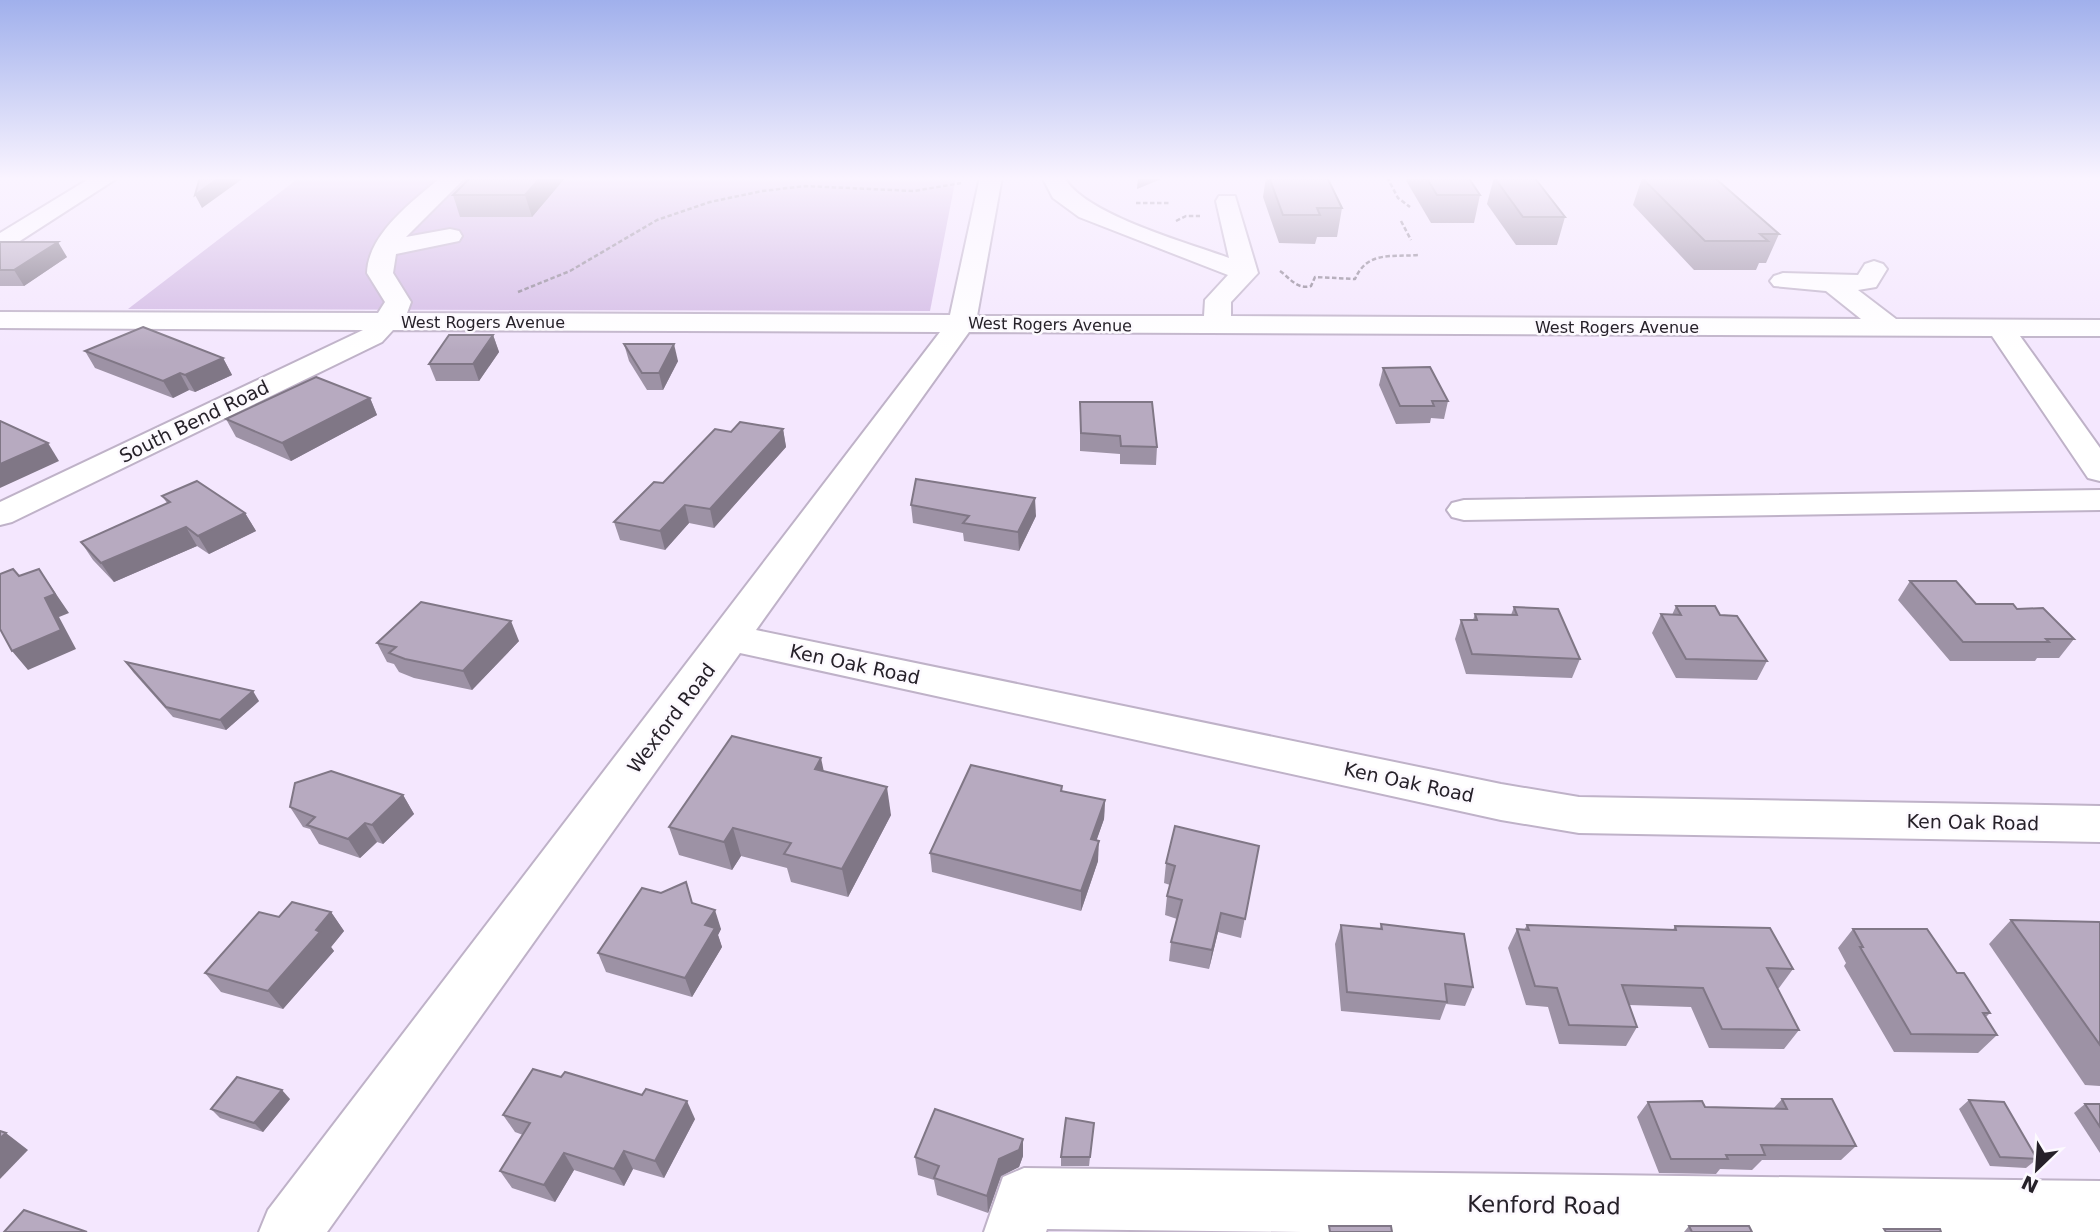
<svg xmlns="http://www.w3.org/2000/svg" width="2100" height="1232" font-family="'DejaVu Sans',sans-serif">
  <style>
    .green { fill: #d2b9e4 }
    .lines { fill: none; stroke-linecap: round; stroke-linejoin: round }
    .minor-casing { stroke: #bfb2c8; stroke-width: 4 }
    .path { stroke: #877e8d; stroke-width: 2.5; stroke-dasharray: 4.5 2.5; stroke-linecap: butt }
    .minor { fill: #fff; fill-rule: evenodd }
    .wall { fill: #9d92a5 }
    .shaded-wall { fill: #807786 }
    .building { fill: #b7aac0; stroke: #807786; stroke-width: 2 }
    .labels { text-anchor: middle; stroke-width: 5; stroke-linejoin: round; paint-order: stroke }
    .far-street-label { font-size: 16px; fill: #262129; stroke: #fcf9fe }
    .street-label { font-size: 19px; fill: #262129; stroke: #fcf9fe }
    .near-street-label { font-size: 23px; fill: #262129; stroke: #fcf9fe }
  </style>
  <rect width="100%" height="100%" fill="#f4e7fe"/>
  <polygon class="green" points="300,177 956,177 930,311 128,309"/>
  <g class="lines">
    <g class="minor-casing">
      <g id="minor">
        <polygon points="92,177 119,177 9,248 0,250 0,233"/>
        <path d="M441 177H466L406 237 450 229 459 231 462 236 459 241 396 254 393 273 411 302 407 313 950 315 980 177H1002L977 316H1204L1205 300 1228 275 1079 217 1053 198 1042 177H1064C1083 214 1188 243 1229 258L1216 201 1219 196H1235L1258 273 1231 302V316L1861 319 1826 291 1774 286 1770 281 1774 276 1783 273 1858 275 1865 264 1874 261 1883 264 1887 269 1876 287 1858 290 1896 319 2100 320V336H2020L2100 448V481L2088 478 1992 336 969 332 756 630 1501 784 1579 797 2100 806V842L1579 833 1501 820 740 653 327 1232H259L268 1210 940 332 393 330 382 342 12 522 0 525V502L363 330 0 328V312L378 313 385 302 367 273C368 234 412 202 441 177Z"/>
        <polygon points="2100,490 2100,510 1464,520 1452,517 1447,510 1452,503 1464,500"/>
        <polygon points="1024,1168 2100,1181 2100,1232 1302,1232 1047,1229 1046,1232 984,1232 1003,1177"/>
      </g>
    </g>
    <g class="path">
      <polyline points="1387,177 1398,198 1410,207"/>
      <polyline points="1136,203 1170,203"/>
      <polyline points="1176,221 1186,216 1200,216"/>
      <polyline points="1401,221 1411,240"/>
      <path d="M1280 271C1290 278 1297 290 1311 286L1315 277 1355 279C1367 251 1391 257 1419 255"/>
      <polyline points="518,292 570,271 657,220 710,202 762,191 805,186 914,191 961,183"/>
    </g>
    <use href="#minor" class="minor"/>
  </g>
  <g class="wall">
    <polygon points="471,177 565,177 565,178 532,217 460,217 453,195"/>
    <polygon points="1266,177 1327,177 1342,208 1337,237 1317,237 1315,244 1279,243 1263,197"/>
    <polygon points="1404,177 1468,177 1480,195 1474,223 1431,223"/>
    <polygon points="1494,177 1565,217 1557,245 1516,245 1487,204"/>
    <polygon points="1642,178 1779,234 1766,263 1759,263 1756,270 1694,270 1633,205"/>
    <polygon points="0,242 67,257 24,286 0,286"/>
    <polygon points="493,335 499,352 479,381 436,381 429,364"/>
    <polygon points="624,344 678,361 663,390 647,390 629,361"/>
    <polygon points="85,351 223,358 232,375 195,392 189,390 173,398 95,368"/>
    <polygon points="1383,368 1448,401 1444,419 1431,418 1430,423 1396,424 1379,385"/>
    <polygon points="370,398 377,415 291,461 236,437 226,419"/>
    <polygon points="1080,402 1157,447 1156,465 1120,464 1120,454 1080,451"/>
    <polygon points="783,429 786,447 714,528 689,523 665,550 620,540 614,522 731,432"/>
    <polygon points="162,496 245,513 256,531 209,554 197,546 114,582 93,560 81,542 167,503"/>
    <polygon points="911,505 1036,516 1019,551 964,541 963,533 913,523"/>
    <polygon points="1910,581 1976,604 2017,609 2074,639 2059,658 2037,658 2035,661 1950,661 1898,600"/>
    <polygon points="1676,606 1767,661 1757,680 1676,678 1652,633 1661,614 1672,615"/>
    <polygon points="1514,607 1580,659 1572,678 1466,674 1455,639 1461,620 1473,620 1475,614 1511,615"/>
    <polygon points="519,641 472,690 414,678 399,672 394,664 387,662 377,643"/>
    <polygon points="126,662 259,701 226,730 173,717 133,672"/>
    <polygon points="824,771 891,815 848,897 791,882 787,868 741,856 732,870 679,855 669,827"/>
    <polygon points="1062,791 1105,800 1104,819 1096,841 1098,861 1081,911 932,872 930,853"/>
    <polygon points="403,795 414,814 383,844 377,842 360,858 319,844 310,829 303,827 290,807"/>
    <polygon points="1259,846 1241,938 1218,932 1209,969 1169,961 1171,942 1177,919 1165,915 1167,896 1170,885 1164,883 1166,863"/>
    <polygon points="693,903 721,929 718,935 722,947 692,997 606,972 598,953"/>
    <polygon points="331,912 344,931 331,947 334,951 283,1009 221,992 205,973"/>
    <polygon points="2011,920 2100,922 2100,1086 2085,1085 1989,944"/>
    <polygon points="1381,924 1473,987 1465,1006 1446,1004 1440,1020 1341,1011 1335,944 1341,925 1380,929"/>
    <polygon points="1527,925 1673,930 1675,926 1793,969 1779,988 1777,988 1799,1030 1784,1049 1709,1048 1691,1007 1629,1005 1637,1027 1626,1046 1559,1044 1548,1007 1526,1005 1508,948 1517,929 1524,930"/>
    <polygon points="1853,929 1957,973 1990,1013 1986,1017 1997,1035 1978,1053 1894,1052 1844,966 1846,963 1838,948"/>
    <polygon points="290,1099 263,1132 220,1118 211,1109"/>
    <polygon points="1782,1099 1856,1146 1841,1160 1762,1160 1752,1170 1720,1169 1716,1174 1659,1173 1637,1117 1648,1102 1705,1107 1773,1109"/>
    <polygon points="1969,1100 2037,1159 2026,1168 1990,1166 1959,1109"/>
    <polygon points="2085,1104 2100,1104 2100,1153 2074,1113"/>
    <polygon points="503,1115 695,1119 664,1178 633,1169 624,1186 574,1170 555,1202 512,1188 500,1171 523,1135 515,1132"/>
    <polygon points="1094,1123 1089,1166 1061,1166 1061,1157"/>
    <polygon points="1023,1156 1019,1167 1001,1176 988,1213 937,1195 934,1180 918,1175 915,1157"/>
    <polygon points="1689,1226 1752,1232 1684,1232"/>
  </g>
  <g class="shaded-wall">
    <polygon points="220,177 245,177 202,208 195,195"/>
    <polygon points="541,177 565,178 532,217 525,195"/>
    <polygon points="1138,177 1166,177 1137,189"/>
    <polygon points="58,242 67,257 24,286 14,270"/>
    <polygon points="493,335 499,352 479,381 473,364"/>
    <polygon points="674,344 678,361 663,390 659,373"/>
    <polygon points="223,358 232,375 195,392 185,375"/>
    <polygon points="180,373 189,390 173,398 163,381"/>
    <polygon points="370,398 377,415 291,461 282,443"/>
    <polygon points="783,429 786,447 714,528 710,509"/>
    <polygon points="48,443 59,461 0,488 0,464"/>
    <polygon points="1035,498 1036,516 1019,551 1018,532"/>
    <polygon points="685,505 689,523 665,550 660,531"/>
    <polygon points="245,513 256,531 209,554 198,536"/>
    <polygon points="186,527 197,546 114,582 101,563"/>
    <polygon points="39,569 69,613 59,617 76,649 28,670 12,651 45,598"/>
    <polygon points="511,621 519,641 472,690 463,671"/>
    <polygon points="253,691 259,701 226,730 220,720"/>
    <polygon points="821,758 827,786 815,769"/>
    <polygon points="887,787 891,815 848,897 842,869"/>
    <polygon points="403,795 414,814 383,844 372,825"/>
    <polygon points="1105,800 1104,819 1090,859 1091,839"/>
    <polygon points="365,823 377,842 360,858 348,839"/>
    <polygon points="733,828 741,856 732,870 724,842"/>
    <polygon points="1099,841 1098,861 1081,911 1081,891"/>
    <polygon points="715,910 721,929 718,935 722,947 692,997 685,978 705,925"/>
    <polygon points="331,912 344,931 331,947 334,951 283,1009 268,991"/>
    <polygon points="1221,913 1218,932 1209,969 1212,950"/>
    <polygon points="282,1090 290,1099 263,1132 254,1123"/>
    <polygon points="687,1101 695,1119 664,1178 655,1161"/>
    <polygon points="6,1133 28,1150 0,1179 0,1138"/>
    <polygon points="1023,1139 1023,1156 1019,1167 1001,1176 988,1213 987,1196 999,1159"/>
    <polygon points="624,1151 633,1169 624,1186 614,1169"/>
    <polygon points="564,1153 574,1170 555,1202 544,1185"/>
  </g>
  <g class="building">
    <polygon points="200,177 220,177 195,195"/>
    <polygon points="471,177 541,177 525,195 453,195"/>
    <polygon points="1269,177 1327,177 1342,208 1317,208 1320,215 1283,215"/>
    <polygon points="1426,177 1468,177 1480,195 1437,195"/>
    <polygon points="1494,177 1534,177 1565,217 1523,217"/>
    <polygon points="1642,178 1715,178 1779,234 1760,234 1768,241 1705,241"/>
    <polygon points="0,242 58,242 14,270 0,270"/>
    <polygon points="143,327 223,358 185,375 180,373 163,381 85,351"/>
    <polygon points="449,335 493,335 473,364 429,364"/>
    <polygon points="624,344 674,344 659,373 642,373"/>
    <polygon points="1430,367 1448,401 1432,401 1434,406 1400,406 1383,368"/>
    <polygon points="316,377 370,398 282,443 226,419"/>
    <polygon points="1080,402 1152,402 1157,447 1121,446 1120,436 1081,433"/>
    <polygon points="0,421 48,443 0,464"/>
    <polygon points="740,422 783,429 710,509 685,505 660,531 614,522 654,482 663,483 715,429 731,432"/>
    <polygon points="916,479 1035,498 1018,532 963,523 969,516 911,505"/>
    <polygon points="197,481 245,513 198,536 186,527 101,563 81,542 170,502 162,496"/>
    <polygon points="13,569 19,576 39,569 55,594 45,598 61,630 12,651 0,629 0,574"/>
    <polygon points="1910,581 1956,581 1976,604 2013,604 2017,609 2043,608 2074,639 2046,639 2049,642 1963,642"/>
    <polygon points="421,602 511,621 463,671 405,659 389,653 396,647 377,643"/>
    <polygon points="1676,606 1715,606 1720,615 1737,616 1767,661 1686,659 1661,614 1681,615"/>
    <polygon points="1514,607 1558,609 1580,659 1472,654 1461,620 1477,620 1475,614 1517,615"/>
    <polygon points="126,662 253,691 220,720 166,707"/>
    <polygon points="732,736 821,758 815,769 887,787 842,869 784,854 791,843 733,828 724,842 669,827"/>
    <polygon points="971,765 1062,786 1061,791 1105,800 1091,839 1099,841 1081,891 930,853"/>
    <polygon points="331,771 403,795 372,825 365,823 348,839 307,825 315,817 290,807 295,783"/>
    <polygon points="1175,826 1259,846 1245,919 1221,913 1212,950 1171,942 1182,900 1167,896 1175,866 1166,863"/>
    <polygon points="686,882 692,903 715,910 705,925 715,928 685,978 598,953 642,888 661,893"/>
    <polygon points="292,902 331,912 316,930 320,932 268,991 205,973 259,912 279,917"/>
    <polygon points="2011,920 2100,922 2100,1045"/>
    <polygon points="1381,924 1464,934 1473,987 1445,984 1447,1002 1347,992 1341,925 1382,929"/>
    <polygon points="1527,925 1676,930 1675,926 1770,928 1793,969 1767,968 1799,1030 1722,1029 1703,988 1622,985 1637,1027 1569,1025 1557,988 1535,986 1517,929 1529,930"/>
    <polygon points="1853,929 1927,929 1957,973 1964,973 1990,1013 1983,1013 1997,1035 1911,1034 1860,947 1863,947"/>
    <polygon points="533,1069 561,1077 565,1072 642,1095 646,1089 687,1101 655,1161 624,1151 614,1169 564,1153 544,1185 500,1171 530,1123 503,1115"/>
    <polygon points="237,1077 282,1090 254,1123 211,1109"/>
    <polygon points="1782,1099 1832,1099 1856,1146 1761,1145 1765,1155 1726,1155 1728,1159 1671,1159 1648,1102 1702,1101 1705,1107 1787,1109"/>
    <polygon points="1969,1100 2004,1102 2037,1159 2000,1157"/>
    <polygon points="2085,1104 2100,1104 2100,1127"/>
    <polygon points="935,1109 1023,1139 1019,1150 999,1159 987,1196 934,1178 939,1166 915,1157"/>
    <polygon points="1066,1118 1094,1123 1090,1157 1061,1157"/>
    <polygon points="0,1131 6,1133 0,1138"/>
    <polygon points="24,1210 87,1232 4,1232"/>
    <polygon points="1329,1226 1391,1226 1392,1232 1330,1232"/>
    <polygon points="1689,1226 1749,1226 1752,1232 1692,1232"/>
    <polygon points="1884,1229 1940,1229 1941,1232 1886,1232"/>
  </g>
  <linearGradient id="sky" x2="0" y2="1"><stop stop-color="#a0b0ec"/><stop offset="0.51" stop-color="#faf4ff"/><stop offset="1" stop-color="#faf4ff" stop-opacity="0"/></linearGradient>
  <rect width="2100" height="350" fill="url(#sky)"/>
  <g class="labels">
    <g class="far-street-label">
      <text x="483" y="328">West Rogers Avenue</text>
      <text transform="translate(1050 324) rotate(1)" y="6">West Rogers Avenue</text>
      <text x="1617" y="333">West Rogers Avenue</text>
    </g>
    <g class="street-label">
      <text transform="translate(194 421) rotate(-26)" y="7">South Bend Road</text>
      <text transform="translate(855 664) rotate(12)" y="7">Ken Oak Road</text>
      <text transform="translate(671 718) rotate(-53)" y="7">Wexford Road</text>
      <text transform="translate(1409 782) rotate(12)" y="7">Ken Oak Road</text>
      <text transform="translate(1973 822) rotate(1)" y="7">Ken Oak Road</text>
    </g>
    <g class="near-street-label">
      <text transform="translate(1544 1205) rotate(1)" y="8">Kenford Road</text>
    </g>
  </g>
  <g transform="translate(2037 1169) rotate(205)" stroke="#fcf9fe" stroke-width="5" paint-order="stroke">
  <path d="M0-5L12 26L0 18L-12 26Z" fill="#262129"/>
  <text y="-10" font-size="19" font-weight="bold" text-anchor="middle" fill="#262129">N</text>
  </g>
</svg>
